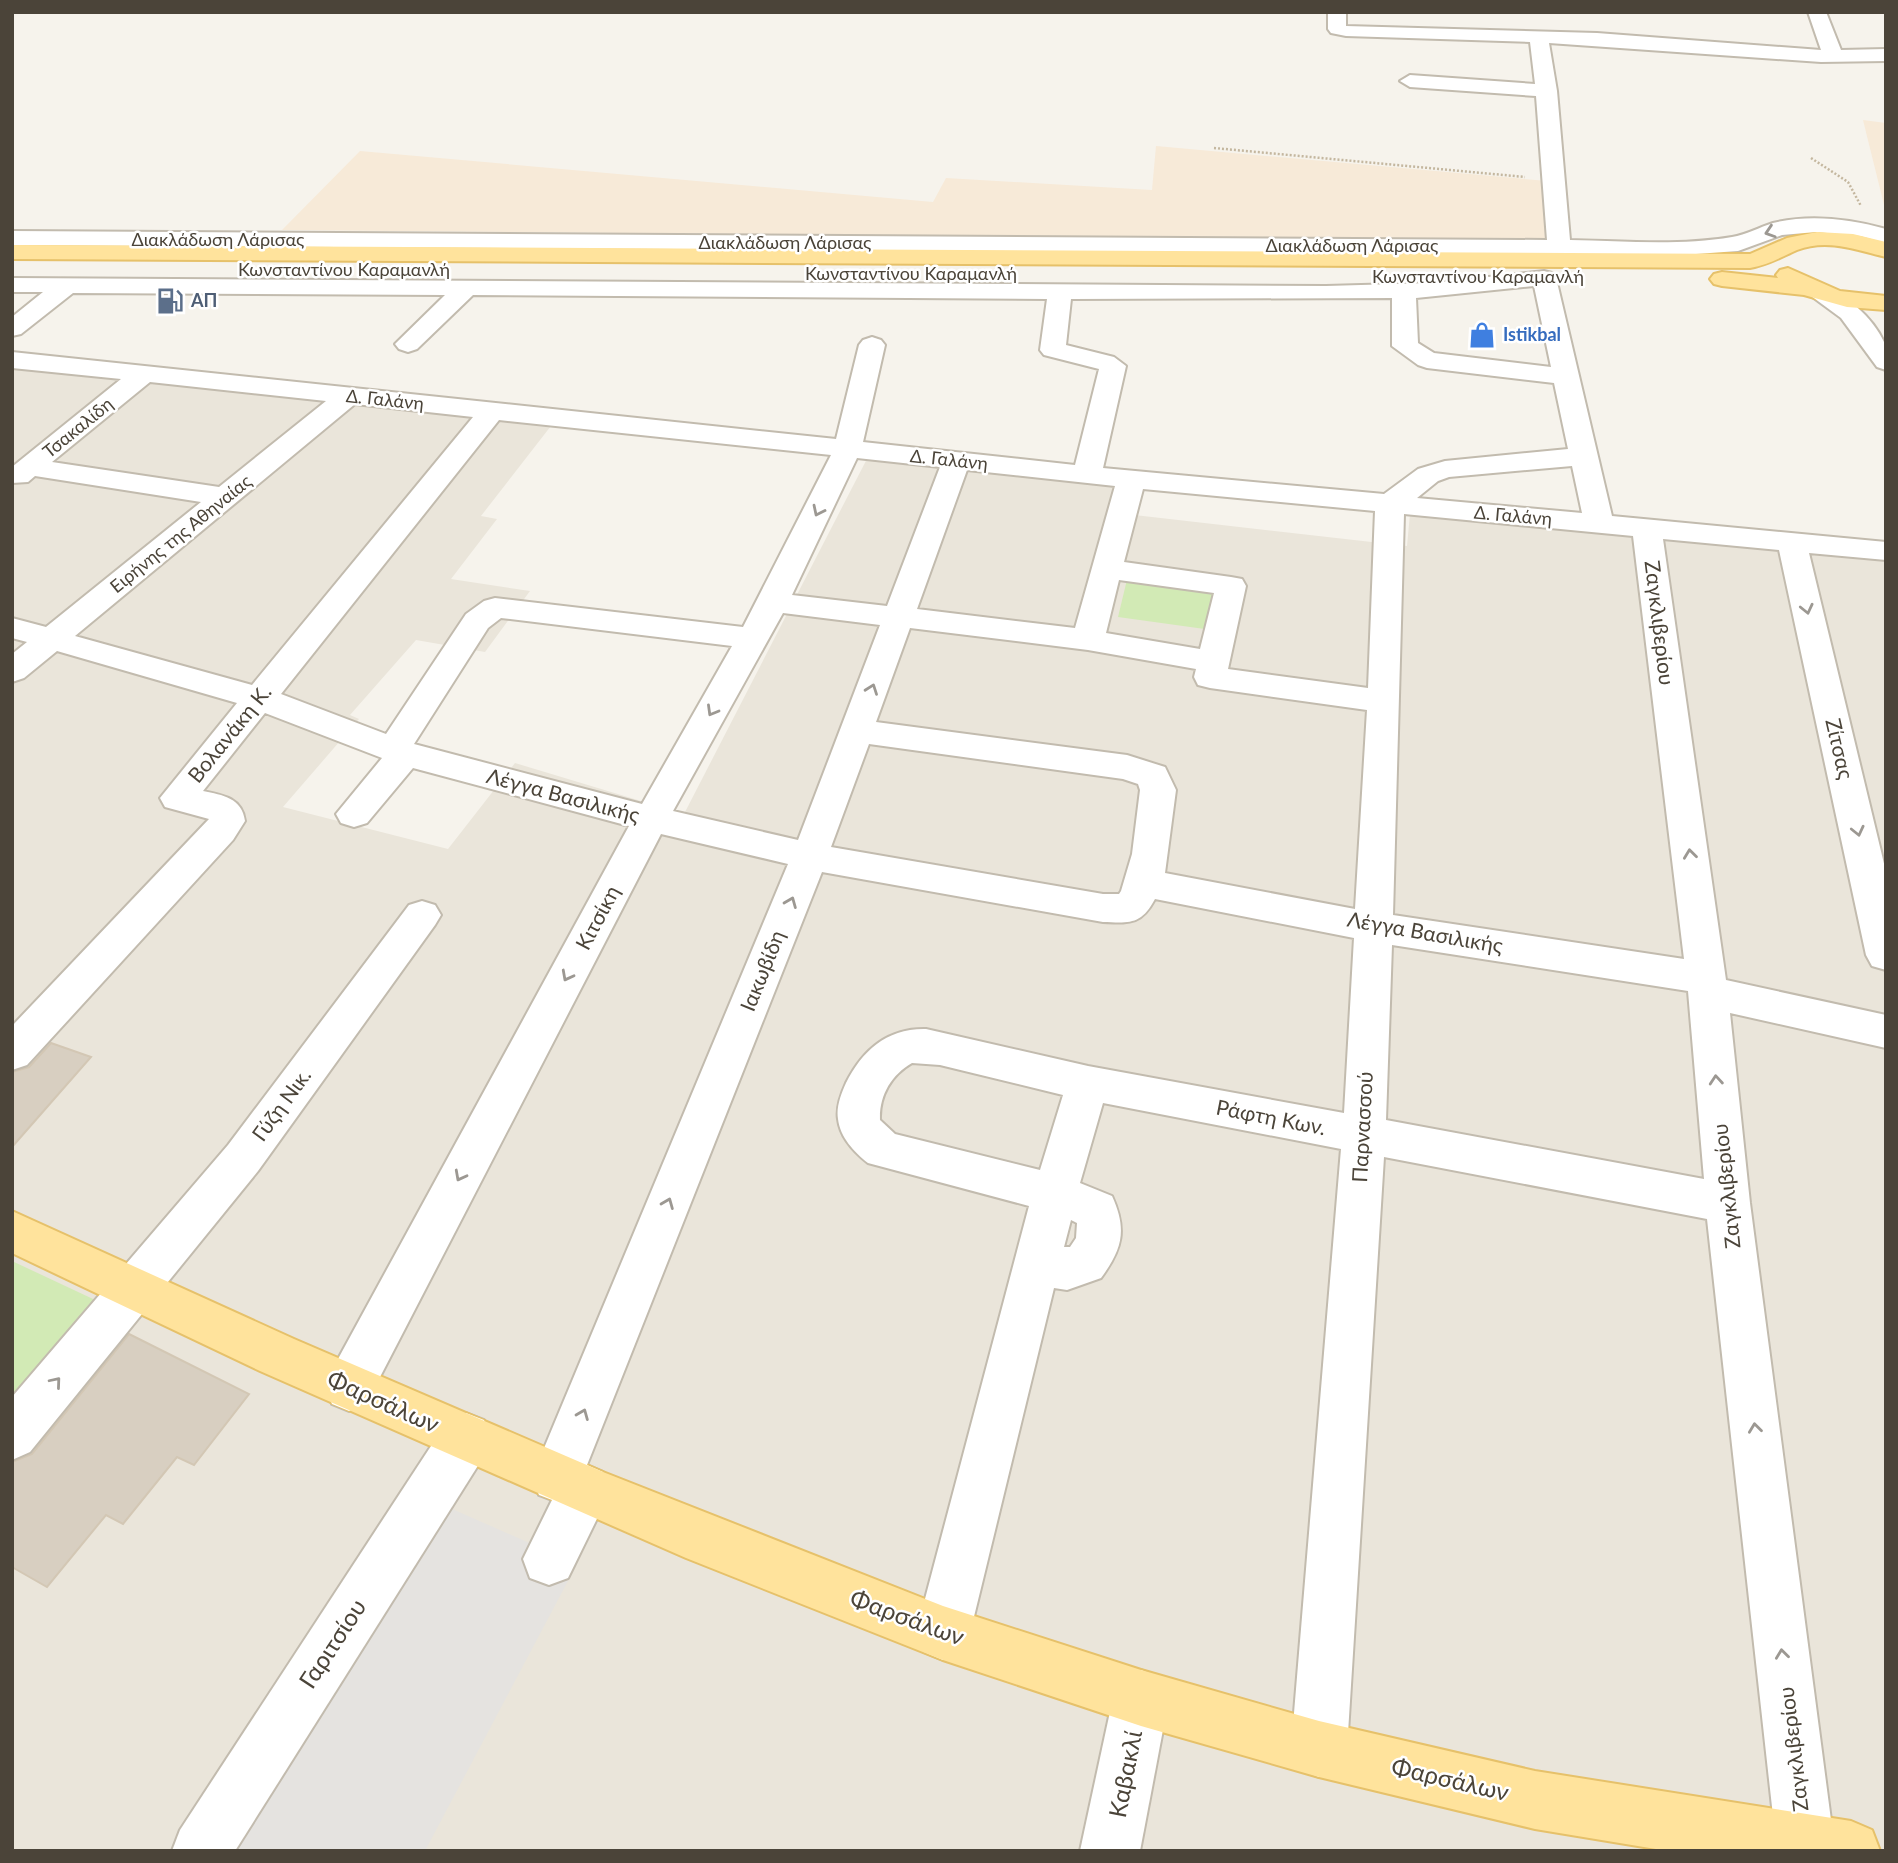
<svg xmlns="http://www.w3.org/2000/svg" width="1898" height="1863" font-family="Lato,sans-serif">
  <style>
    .residential { fill: #eae5da }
    .commercial { fill: #f7ead8 }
    .green { fill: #d2eab5 }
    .parking { fill: #e5e3e0 }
    .building { fill: #d8cfc1; stroke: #d3c7b4; stroke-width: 2 }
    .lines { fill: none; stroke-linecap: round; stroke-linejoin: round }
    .minor-casing { stroke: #c2bbae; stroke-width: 4 }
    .major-casing { stroke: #e6c16a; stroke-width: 4 }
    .path { stroke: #c4b79f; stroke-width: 2.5; stroke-dasharray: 2 2; stroke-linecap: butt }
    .minor { fill: #fff; fill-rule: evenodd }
    .major { fill: #ffe39c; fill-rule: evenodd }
    .oneway { stroke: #9c9892 }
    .labels { text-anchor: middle; stroke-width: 5; stroke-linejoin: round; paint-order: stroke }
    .far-street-label { font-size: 18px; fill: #4b4439; stroke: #fff }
    .far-service-label { font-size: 18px; font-weight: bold; fill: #4e5e75; stroke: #fff; text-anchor: start }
    .far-shop-label { font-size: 18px; font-weight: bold; fill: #366cbe; stroke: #fff; text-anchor: start }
    .street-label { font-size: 21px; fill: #4b4439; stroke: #fff }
    .near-street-label { font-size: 24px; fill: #4b4439; stroke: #fff }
  </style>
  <rect width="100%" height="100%" fill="#f6f3ec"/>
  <polygon class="residential" points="12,357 561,413 481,516 497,519 451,579 530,591 485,652 416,640 350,715 359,719 283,807 448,849 515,763 684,814 870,453 1127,481 1117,513 1407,546 1411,503 1886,551 1886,1851 12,1851"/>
  <g class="commercial">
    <polygon points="1863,120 1886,123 1886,213"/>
    <polygon points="1156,146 1547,181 1548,241 282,230 360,151 933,202 946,178 1152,190"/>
  </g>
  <g class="green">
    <polygon points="1131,563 1228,576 1219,631 1118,617"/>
    <polygon points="12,1261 108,1306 12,1420"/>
  </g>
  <polygon class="parking" points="434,1501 577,1564 425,1851 222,1851"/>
  <g class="building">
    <polygon points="51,1043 91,1057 12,1147 12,1072 29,1067"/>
    <polygon points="129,1334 249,1394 194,1465 177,1457 123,1524 106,1515 47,1587 12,1567 12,1462 32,1454"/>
  </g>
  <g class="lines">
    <g class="minor-casing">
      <g id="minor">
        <path d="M1328 12H1346V26L1597 33 1821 50 1808 12H1826L1841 50 1886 49V61L1821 62 1549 43 1557 91 1570 240C1623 241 1679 246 1732 237 1746 235 1760 227 1773 223 1810 214 1850 219 1886 229V243L1860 236 1816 232 1782 235 1738 251 1682 255 12 245V231L1547 240 1536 96 1410 87 1400 81 1410 75 1535 84 1530 42 1346 36 1331 33 1328 29Z"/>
        <path d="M1544 271 1552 273 1556 278 1612 516 1886 542V560L1809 553 1886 872V970L1872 966 1866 955 1779 550 1663 539 1726 980 1886 1015V1048L1730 1013 1750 1203 1834 1843 1831 1851H1779L1776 1843 1707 1219 1384 1157 1347 1749 1339 1769 1319 1777 1299 1769 1291 1749 1341 1149 1103 1103 1080 1183 1112 1196C1127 1229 1123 1248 1101 1278L1067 1290 1054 1288 970 1633 962 1652 943 1660 924 1652 916 1633 1029 1206 868 1163C854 1152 840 1137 838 1119 836 1107 841 1094 846 1083 862 1051 887 1028 926 1029L1088 1066 1344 1113 1354 938 1155 899C1141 925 1130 923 1103 922L822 872 587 1465 603 1472 611 1490 568 1578 549 1585 530 1578 523 1559 552 1500 539 1495 532 1477 788 864 661 834 366 1404 349 1411 332 1404 325 1387 332 1370 629 826 413 768 367 823 354 827 341 823 336 814 382 758 265 713 203 791C223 795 242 798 245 821L233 840 27 1065 12 1070V1026L209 819 165 807 160 798 237 703 57 651 24 678 12 682V654L27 642 12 638V618L46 627 201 502 35 476 28 482 12 483V467L121 379 12 368V352L836 439 859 345 863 340 872 337 881 340 885 345 863 442 1075 465 1099 369 1044 355 1040 350 1047 299 473 295 417 349 408 352 399 349 395 344 445 295 73 293 21 334 12 336V317L43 292H12V278L1326 286 1432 283ZM1534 286 1551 367 1434 353 1418 343 1416 298ZM1392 298V346L1418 365 1427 368 1554 383 1568 449 1445 461 1418 469 1384 494 1103 468 1126 366 1114 357 1066 345 1071 299ZM150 382 326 401 219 487 52 462ZM355 404 473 417 252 685 75 636ZM499 420 831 455 743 627 495 598 484 601 466 614 386 734 281 694ZM857 458 940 467 887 606 792 595ZM1572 466 1582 513 1417 498 1438 481 1449 477ZM967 470 1115 486 1075 628 917 609ZM1143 489 1375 511 1368 688 1228 669 1246 586 1242 579 1231 577 1124 562ZM1404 514 1633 536 1684 959 1393 915ZM1119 580 1214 593 1200 649 1106 633ZM783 613 880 625 798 840 673 811ZM501 618 732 646 642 804 414 744 488 628ZM910 628 1088 650 1196 669 1194 677 1198 685 1210 688 1367 710 1355 909 1165 873 1176 790 1165 767 1127 755 876 722ZM869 744 1123 779 1138 784 1140 790 1132 854 1121 891 1119 894H1103L831 847ZM1392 945 1688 991 1704 1179 1386 1120ZM912 1063 940 1065 1063 1095 1040 1170 895 1134 880 1120C879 1096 891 1075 912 1063ZM1071 1220 1077 1223 1076 1238 1070 1247H1064Z"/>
        <path d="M1819 286C1845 292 1873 318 1884 342 1888 349 1886 362 1886 370L1877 367 1841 318 1807 293 1810 288Z"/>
        <polygon points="422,901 435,905 441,915 435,925 258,1171 30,1452 12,1460 12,1397 228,1145 409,905"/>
        <polygon points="466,1413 484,1420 491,1438 484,1456 235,1851 172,1851 180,1830 448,1420"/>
        <polygon points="1141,1670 1161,1678 1169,1698 1140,1851 1080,1851 1113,1698 1121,1678"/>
      </g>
    </g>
    <g class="major-casing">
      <g id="major">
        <path d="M1817 232 1853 234 1886 242V257C1857 250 1827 238 1797 250 1781 257 1768 265 1750 268L12 259V245L1750 254 1787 238Z"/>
        <polygon points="1788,268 1840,291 1886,296 1886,310 1847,307 1804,295 1722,286 1714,284 1710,279 1714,274 1722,272 1778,278 1776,275 1780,270"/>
        <polygon points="12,1211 294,1339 603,1472 943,1606 1141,1670 1319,1721 1535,1771 1851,1821 1872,1830 1880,1851 1668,1851 1535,1829 1319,1777 1141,1726 943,1660 686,1558 260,1371 12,1253"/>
      </g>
    </g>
    <g class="path">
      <polyline points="1214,148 1525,177"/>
      <polyline points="1811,158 1848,182 1861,206"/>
    </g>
    <use href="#minor" class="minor"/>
    <use href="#major" class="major"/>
  </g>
  <defs><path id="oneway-chevron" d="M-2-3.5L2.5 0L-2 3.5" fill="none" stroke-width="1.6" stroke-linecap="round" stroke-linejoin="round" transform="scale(1.75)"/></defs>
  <g class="oneway">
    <use href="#oneway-chevron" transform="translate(1770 232) rotate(162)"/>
    <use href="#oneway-chevron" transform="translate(818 511) rotate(116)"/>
    <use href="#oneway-chevron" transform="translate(1807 609) rotate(77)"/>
    <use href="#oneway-chevron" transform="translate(872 689) rotate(-70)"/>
    <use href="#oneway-chevron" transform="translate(712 711) rotate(120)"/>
    <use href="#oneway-chevron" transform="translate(1858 831) rotate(77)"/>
    <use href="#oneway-chevron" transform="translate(1690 854) rotate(-97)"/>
    <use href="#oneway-chevron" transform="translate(791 902) rotate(-68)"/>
    <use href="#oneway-chevron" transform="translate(567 976) rotate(118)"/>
    <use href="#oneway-chevron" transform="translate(1716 1080) rotate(-95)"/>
    <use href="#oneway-chevron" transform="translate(460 1176) rotate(118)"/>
    <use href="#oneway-chevron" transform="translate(668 1203) rotate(-68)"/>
    <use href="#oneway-chevron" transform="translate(56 1382) rotate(-50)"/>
    <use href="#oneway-chevron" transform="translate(583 1414) rotate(-68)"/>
    <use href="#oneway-chevron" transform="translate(1755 1428) rotate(-97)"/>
    <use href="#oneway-chevron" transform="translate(1782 1654) rotate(-97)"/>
  </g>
  <defs>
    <g id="fuel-bare" transform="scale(2.1)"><path d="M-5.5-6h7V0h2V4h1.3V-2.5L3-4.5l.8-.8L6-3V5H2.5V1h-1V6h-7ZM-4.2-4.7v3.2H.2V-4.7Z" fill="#5c6f8a" stroke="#fff" stroke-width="2.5" paint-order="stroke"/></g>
    <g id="shop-bare" transform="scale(2.1)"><path d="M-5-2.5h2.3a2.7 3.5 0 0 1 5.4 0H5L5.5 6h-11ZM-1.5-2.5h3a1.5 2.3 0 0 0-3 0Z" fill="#3f7fe0" stroke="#fff" stroke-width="2.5" paint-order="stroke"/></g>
  </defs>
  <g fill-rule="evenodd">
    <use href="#fuel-bare" x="170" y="301"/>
    <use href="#shop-bare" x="1482" y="335"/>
  </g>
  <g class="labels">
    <g class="far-street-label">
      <text x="218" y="246">Διακλάδωση Λάρισας</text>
      <text x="785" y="249">Διακλάδωση Λάρισας</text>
      <text x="1352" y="252">Διακλάδωση Λάρισας</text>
      <text x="344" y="276">Κωνσταντίνου Καραμανλή</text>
      <text x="911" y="280">Κωνσταντίνου Καραμανλή</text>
      <text x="1478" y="283">Κωνσταντίνου Καραμανλή</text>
      <text transform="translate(385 400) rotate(6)" y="6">Δ. Γαλάνη</text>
      <text transform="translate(78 428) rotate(-39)" y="6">Τσακαλίδη</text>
      <text transform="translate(949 460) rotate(6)" y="6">Δ. Γαλάνη</text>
      <text transform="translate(1513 516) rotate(5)" y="6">Δ. Γαλάνη</text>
      <text transform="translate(181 534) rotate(-39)" y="6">Ειρήνης της Αθηναίας</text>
    </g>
    <g class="far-service-label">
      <text x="191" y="307">ΑΠ</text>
    </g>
    <g class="far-shop-label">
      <text x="1503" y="341">Istikbal</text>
    </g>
    <g class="street-label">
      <text transform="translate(1659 623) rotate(83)" y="7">Ζαγκλιβερίου</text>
      <text transform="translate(230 734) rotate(-51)" y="7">Βολανάκη Κ.</text>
      <text transform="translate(1839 749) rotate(77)" y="7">Ζίτσας</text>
      <text transform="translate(563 796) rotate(15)" y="7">Λέγγα Βασιλικής</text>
      <text transform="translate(598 918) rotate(-62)" y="7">Κιτσίκη</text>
      <text transform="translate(1425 933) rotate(10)" y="7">Λέγγα Βασιλικής</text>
      <text transform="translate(763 971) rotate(-68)" y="7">Ιακωβίδη</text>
      <text transform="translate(282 1105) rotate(-54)" y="7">Γύζη Νικ.</text>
      <text transform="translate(1271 1118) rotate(11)" y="7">Ράφτη Κων.</text>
      <text transform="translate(1363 1127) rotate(-87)" y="7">Παρνασσού</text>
      <text transform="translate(1727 1186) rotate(-96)" y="7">Ζαγκλιβερίου</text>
      <text transform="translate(1794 1749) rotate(-97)" y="7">Ζαγκλιβερίου</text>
    </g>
    <g class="near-street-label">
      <text transform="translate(383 1402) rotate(24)" y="8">Φαρσάλων</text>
      <text transform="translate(907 1618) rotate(20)" y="8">Φαρσάλων</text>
      <text transform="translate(333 1644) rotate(-57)" y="8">Γαριτσίου</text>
      <text transform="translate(1126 1774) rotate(-79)" y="8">Καβακλί</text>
      <text transform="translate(1450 1780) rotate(13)" y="8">Φαρσάλων</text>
    </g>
  </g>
  <rect width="1898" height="1863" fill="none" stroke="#4b4439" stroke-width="28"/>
</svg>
